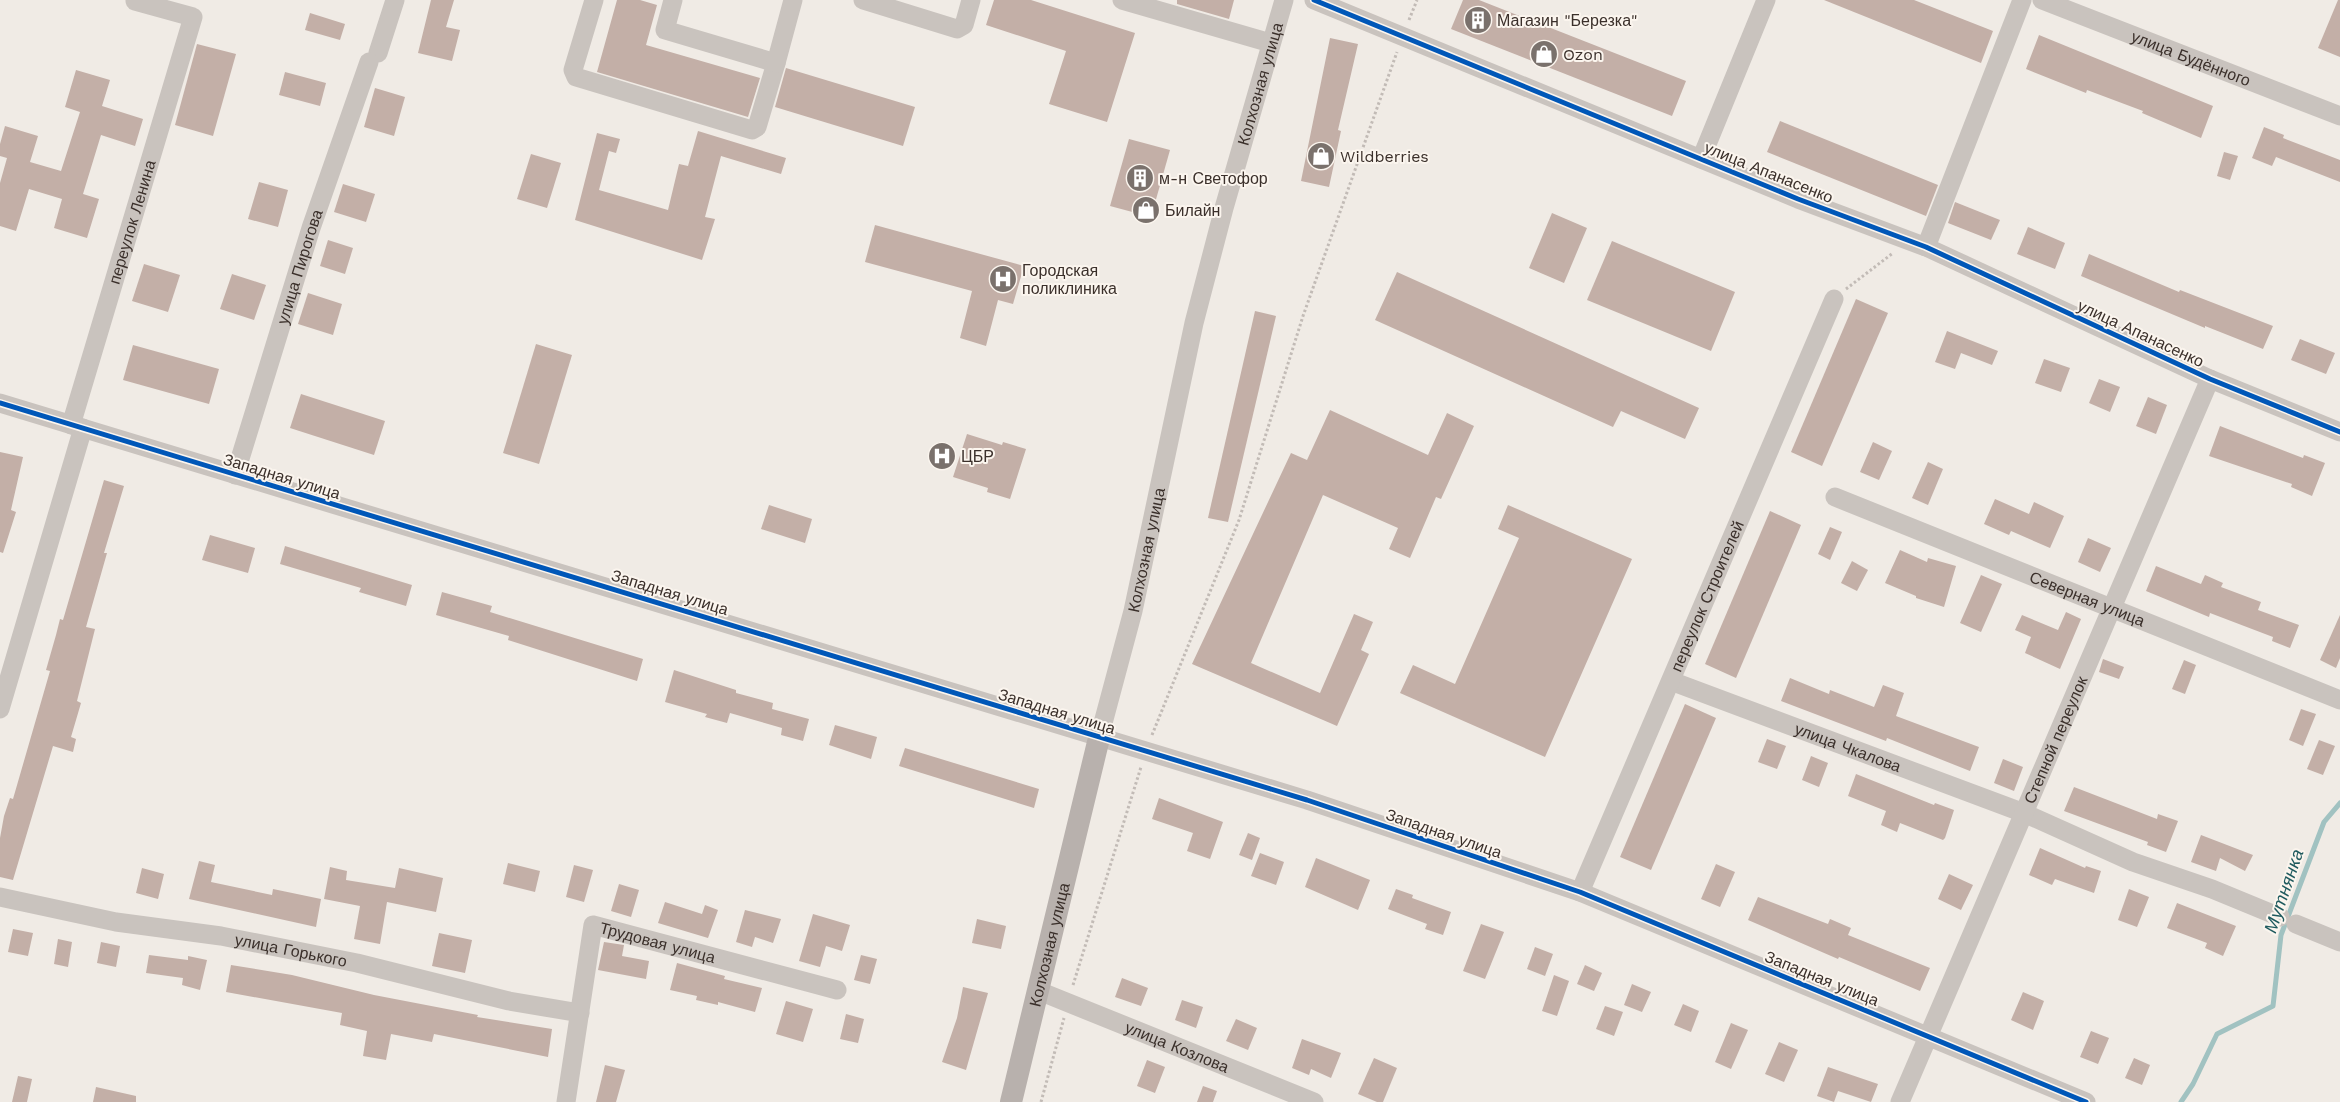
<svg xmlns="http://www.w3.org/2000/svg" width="2340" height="1102" font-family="'Work Sans',sans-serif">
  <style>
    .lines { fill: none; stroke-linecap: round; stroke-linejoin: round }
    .stream { stroke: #a1c2c1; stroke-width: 5 }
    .building { fill: #c3afa7 }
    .path { stroke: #c2bbb6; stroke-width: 3; stroke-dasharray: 2.5 2.5; stroke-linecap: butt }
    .minor { stroke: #c9c3be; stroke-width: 19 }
    .major { stroke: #b8b1ad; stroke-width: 22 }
    .cycleway-casing { stroke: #fbf5ee; stroke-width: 8 }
    .cycleway { stroke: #0057b8; stroke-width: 5 }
    .labels { text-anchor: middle; stroke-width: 4; stroke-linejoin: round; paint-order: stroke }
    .poi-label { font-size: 16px; fill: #3b302b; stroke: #fbf5ee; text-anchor: start }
    .street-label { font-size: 16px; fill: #3b302b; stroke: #fbf5ee }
    .water-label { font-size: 18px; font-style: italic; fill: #1f5a5e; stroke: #fbf5ee }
  </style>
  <rect width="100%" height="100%" fill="#f0ebe5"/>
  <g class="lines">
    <polyline class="stream" points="2181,1102 2193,1084 2217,1034 2273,1006 2281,935 2324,822 2340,803"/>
  </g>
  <g class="building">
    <polygon points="431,0 454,0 446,27 460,30 452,61 418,53"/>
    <polygon points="617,0 640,0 657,5 646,45 760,78 748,117 597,72"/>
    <polygon points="994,0 1031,0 1135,33 1107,122 1049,104 1066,51 986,25"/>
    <polygon points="1177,0 1234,0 1229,19 1177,4"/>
    <polygon points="1463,0 1479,0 1686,81 1672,116 1451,29"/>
    <polygon points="1824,0 1914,0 1993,31 1981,63"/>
    <polygon points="2338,0 2340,0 2340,57 2318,48"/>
    <polygon points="310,13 345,24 340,40 305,30"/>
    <polygon points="2039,35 2213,106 2201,138 2142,113 2143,111 2087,90 2086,93 2026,69"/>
    <polygon points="1330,38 1358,44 1338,130 1341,131 1329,187 1301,181"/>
    <polygon points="197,44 236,54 213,136 175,125"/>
    <polygon points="786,68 915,107 903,146 775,107"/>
    <polygon points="76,70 110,80 102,106 143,119 135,146 101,135 83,194 99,199 87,238 54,228 62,199 29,189 16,231 0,226 0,183 7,158 0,156 0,144 5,126 38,136 30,162 61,171 80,112 65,107"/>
    <polygon points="285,72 326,83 320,106 279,95"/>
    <polygon points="375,88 405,97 394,136 364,127"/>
    <polygon points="1780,121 1938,185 1926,216 1767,152"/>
    <polygon points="2264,127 2284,135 2283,138 2340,160 2340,182 2276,157 2272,166 2252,158"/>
    <polygon points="698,131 786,158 781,174 721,156 705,217 715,219 702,260 575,220 597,133 620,139 616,153 609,151 599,190 668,210 679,164 688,166"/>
    <polygon points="1129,139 1170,150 1151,217 1110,206"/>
    <polygon points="2224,152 2238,156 2230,180 2217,176"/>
    <polygon points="531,154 561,163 547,208 517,199"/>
    <polygon points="259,182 288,190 278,227 248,219"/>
    <polygon points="343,184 375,194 366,222 334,212"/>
    <polygon points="1955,202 2000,220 1991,240 1948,223"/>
    <polygon points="1552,213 1587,228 1564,283 1529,268"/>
    <polygon points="875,225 1024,266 1013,304 998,300 986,346 960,338 972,291 865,262"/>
    <polygon points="2028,227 2065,243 2055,269 2017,254"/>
    <polygon points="328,240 353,248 345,274 320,266"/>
    <polygon points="1612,241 1735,292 1711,351 1587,300"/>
    <polygon points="2089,254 2179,292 2180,290 2273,326 2263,349 2205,326 2205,328 2081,276"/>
    <polygon points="144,264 180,275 168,312 132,301"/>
    <polygon points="1397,272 1699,408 1685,439 1621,411 1613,427 1375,320"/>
    <polygon points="232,274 266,285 254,320 220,309"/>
    <polygon points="308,293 342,304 333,335 298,324"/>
    <polygon points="1856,299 1888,313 1822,466 1791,452"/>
    <polygon points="1255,311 1276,316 1228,522 1208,518"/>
    <polygon points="1947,331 1998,351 1992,365 1961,353 1955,369 1935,362"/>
    <polygon points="2300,339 2335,353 2326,374 2291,360"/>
    <polygon points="536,344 572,355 539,464 503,453"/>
    <polygon points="133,345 219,369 209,404 123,380"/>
    <polygon points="2044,359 2070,368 2061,392 2035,383"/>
    <polygon points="2099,379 2120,387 2110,412 2089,403"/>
    <polygon points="301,394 385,421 374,455 290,428"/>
    <polygon points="2148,397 2167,405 2156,434 2136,426"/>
    <polygon points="1330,410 1428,455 1447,413 1474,426 1441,499 1436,497 1410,558 1389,549 1398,528 1323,495 1251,663 1320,693 1354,614 1373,622 1361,650 1369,654 1337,726 1192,664 1291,453 1307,460"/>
    <polygon points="2220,426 2303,458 2304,455 2325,463 2312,496 2291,487 2292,484 2209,456"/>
    <polygon points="967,434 1002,445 1003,442 1026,449 1010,499 987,492 988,488 953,477"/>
    <polygon points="1873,442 1892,451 1879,480 1860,472"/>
    <polygon points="0,452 23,457 11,510 16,512 3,553 0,552"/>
    <polygon points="1928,462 1943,469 1928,505 1912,498"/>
    <polygon points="104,480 124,486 104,553 107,553 86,627 95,629 77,701 81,703 71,737 76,739 73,752 53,746 13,880 0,877 0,838 4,816 10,798 13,799 50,671 46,670 56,635 60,619 63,620"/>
    <polygon points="1995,499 2029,514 2034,502 2064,516 2050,548 2011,531 2009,535 1984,524"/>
    <polygon points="769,505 812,519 805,543 761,529"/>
    <polygon points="1508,505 1632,559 1545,757 1400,693 1413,665 1455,684 1519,538 1498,529"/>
    <polygon points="1770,511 1801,525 1736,678 1705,664"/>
    <polygon points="1830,527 1842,532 1830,560 1818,554"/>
    <polygon points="210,535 255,548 248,573 202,560"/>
    <polygon points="2088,538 2111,548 2100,572 2078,562"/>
    <polygon points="285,546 412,585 406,606 359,592 361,588 280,564"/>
    <polygon points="1900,550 1927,562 1928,558 1956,566 1944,607 1916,598 1916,596 1885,583"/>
    <polygon points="1852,561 1868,570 1857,591 1841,583"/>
    <polygon points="2156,566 2201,584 2205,575 2223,583 2221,587 2261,602 2258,610 2299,625 2290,648 2272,641 2273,637 2210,613 2209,617 2146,591"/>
    <polygon points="1981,575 2002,584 1981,632 1960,623"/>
    <polygon points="442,592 492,606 490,612 643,659 637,681 508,640 509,636 436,615"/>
    <polygon points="2066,612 2081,619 2060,669 2025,653 2031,637 2015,630 2022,615 2058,630"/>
    <polygon points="2340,615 2340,658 2336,668 2320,660"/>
    <polygon points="2103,659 2124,667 2119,679 2099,672"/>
    <polygon points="2184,660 2196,665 2185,694 2172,689"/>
    <polygon points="674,670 736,690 736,693 773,703 772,709 809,719 803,741 781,735 782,728 730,713 727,723 705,717 707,714 665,702"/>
    <polygon points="1790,678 1829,694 1830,690 1874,707 1883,685 1904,693 1896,716 1979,747 1970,771 1887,738 1886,741 1781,701"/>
    <polygon points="1685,704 1716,718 1651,870 1620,857"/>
    <polygon points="2301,709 2316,714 2303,746 2289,740"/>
    <polygon points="835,725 877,737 871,759 829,745"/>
    <polygon points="1767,739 1786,746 1777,769 1758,762"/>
    <polygon points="2319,740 2335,746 2323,775 2307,769"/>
    <polygon points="905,748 1039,789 1034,808 899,766"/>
    <polygon points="1811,756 1828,763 1819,787 1802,780"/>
    <polygon points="2003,759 2023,767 2014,791 1994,783"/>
    <polygon points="1856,774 1934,805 1935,803 1954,810 1945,838 1943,840 1900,823 1897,832 1881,825 1886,811 1848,796"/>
    <polygon points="2074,787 2157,819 2158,814 2178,821 2166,852 2147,845 2148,842 2064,811"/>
    <polygon points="1159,798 1223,822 1210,859 1187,851 1193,833 1152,819"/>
    <polygon points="1248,833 1260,838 1252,860 1239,855"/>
    <polygon points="2201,835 2253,855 2245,871 2220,858 2216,871 2191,862"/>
    <polygon points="2040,848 2085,868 2086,866 2101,871 2094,893 2055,879 2052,885 2029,875"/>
    <polygon points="1260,853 1284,862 1276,885 1251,876"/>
    <polygon points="1316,858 1370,880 1358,910 1305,887"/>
    <polygon points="199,861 215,865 211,882 272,895 273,889 321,899 316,927 189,899"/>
    <polygon points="508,863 540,871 535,892 503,884"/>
    <polygon points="1716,864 1735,872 1720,907 1701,899"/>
    <polygon points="574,865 593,870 584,902 566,897"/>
    <polygon points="330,867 347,871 346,880 395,888 399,868 443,878 436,912 387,902 380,944 354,939 360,906 324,899"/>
    <polygon points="142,868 164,874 158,899 136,893"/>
    <polygon points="1949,874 1973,885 1961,910 1938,899"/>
    <polygon points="619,884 639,890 631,917 611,911"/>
    <polygon points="1396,889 1413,895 1412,898 1451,912 1443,935 1425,929 1427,924 1388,909"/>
    <polygon points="2129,889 2149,897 2137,927 2118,920"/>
    <polygon points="1758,897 1828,924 1830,919 1851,928 1848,935 1930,968 1920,991 1839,957 1838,959 1748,920"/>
    <polygon points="665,902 702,914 705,905 718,910 708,938 658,923"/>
    <polygon points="2177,903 2236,926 2223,956 2205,948 2207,943 2167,928"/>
    <polygon points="745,910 781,919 773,943 755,937 752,947 736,942"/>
    <polygon points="813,914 850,925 842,951 826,946 820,967 799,961"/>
    <polygon points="977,919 1006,926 1001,949 972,943"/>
    <polygon points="1481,924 1504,932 1485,979 1463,971"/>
    <polygon points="13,929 33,933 28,956 8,952"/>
    <polygon points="439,933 472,940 465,973 432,966"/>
    <polygon points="58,939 72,942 68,967 54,964"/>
    <polygon points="101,942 120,946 116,967 97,963"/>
    <polygon points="604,942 624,945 622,956 649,961 646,979 598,970"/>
    <polygon points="1535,947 1553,954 1545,976 1527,969"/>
    <polygon points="149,955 188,960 188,956 207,960 200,990 182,985 183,978 146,973"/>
    <polygon points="861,955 877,959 870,984 854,980"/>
    <polygon points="677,963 725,976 724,979 762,988 755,1012 718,1002 718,1005 696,1000 697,996 670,990"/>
    <polygon points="231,965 292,975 374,995 478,1015 477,1017 552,1029 548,1057 434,1034 432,1042 391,1034 386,1060 363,1056 367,1031 340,1025 342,1013 226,992"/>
    <polygon points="1585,965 1602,973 1594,991 1577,984"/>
    <polygon points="1554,975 1569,981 1557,1016 1542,1011"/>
    <polygon points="1122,978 1148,988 1141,1006 1115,997"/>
    <polygon points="1632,984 1651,992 1642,1012 1624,1005"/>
    <polygon points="963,987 988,993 966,1070 942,1062 957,1018"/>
    <polygon points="2023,992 2044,1001 2033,1030 2011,1020"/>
    <polygon points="1182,1000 1203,1007 1196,1028 1175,1020"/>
    <polygon points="786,1001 813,1009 803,1042 776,1034"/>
    <polygon points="1683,1004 1699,1011 1691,1032 1674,1025"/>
    <polygon points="1605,1006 1623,1012 1614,1036 1596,1029"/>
    <polygon points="846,1014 864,1019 858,1043 840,1039"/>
    <polygon points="1236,1019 1257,1028 1248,1050 1226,1041"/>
    <polygon points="1731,1023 1748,1030 1731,1069 1715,1062"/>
    <polygon points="2091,1031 2109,1038 2098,1064 2080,1057"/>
    <polygon points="1302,1039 1341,1053 1331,1078 1311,1069 1309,1075 1292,1068"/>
    <polygon points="1779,1042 1798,1050 1784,1082 1765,1074"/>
    <polygon points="1374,1058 1397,1068 1383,1102 1377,1102 1358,1094"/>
    <polygon points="2134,1058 2150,1065 2142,1085 2125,1078"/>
    <polygon points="1147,1060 1165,1067 1155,1093 1137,1086"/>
    <polygon points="605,1065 625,1070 616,1102 596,1102"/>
    <polygon points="1828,1067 1878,1084 1871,1102 1838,1091 1834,1102 1817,1096"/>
    <polygon points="18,1076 32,1079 27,1102 12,1102"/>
    <polygon points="1203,1086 1217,1091 1213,1102 1197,1102"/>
    <polygon points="96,1087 136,1096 136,1102 93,1102"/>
  </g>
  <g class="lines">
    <g class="path">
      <polyline points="1409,20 1417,0"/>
      <polyline points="1846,289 1893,253"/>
      <polyline points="1152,735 1239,520 1303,316 1397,52"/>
      <polyline points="1073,985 1141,767"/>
      <polyline points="1041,1102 1064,1018"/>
    </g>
    <g class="minor">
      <polyline points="594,0 573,70 576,77 752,130 757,127 776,63 665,30 673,0"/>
      <polyline points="863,0 957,29 964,25 971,0"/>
      <polyline points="1122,0 1271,43"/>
      <polyline points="1314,0 1798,199 1926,247 2210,379 2340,432"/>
      <path id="s1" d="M2042 0 2340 116"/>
      <polyline points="378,53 395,0"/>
      <polyline points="776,63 793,0"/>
      <polyline points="1701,159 1766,0"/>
      <polyline points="1926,247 2022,0"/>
      <polyline points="0,403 1307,800 1580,892 2086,1102"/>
      <path id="s2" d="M71 425 193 17 135 1"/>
      <path id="s3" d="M235 475 311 228 369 62"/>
      <path id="s4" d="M1835 497 2340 700"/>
      <path id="s5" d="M1671 681 2024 813 2133 862 2212 889 2280 917"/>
      <polyline points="0,709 83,428"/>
      <path id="s6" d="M1099 738 1133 611 1194 323 1224 208 1284 0"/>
      <path id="s7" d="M1580 892 1834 299"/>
      <path id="s8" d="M0 897 116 922 221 936 357 963 509 1001 580 1013"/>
      <polyline points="2296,924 2340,942"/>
      <path id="s9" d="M1039 991 1314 1102"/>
      <path id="s10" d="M566 1102 593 925 837 990"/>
      <path id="s11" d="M1900 1102 2210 379"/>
    </g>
    <path class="major" id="s12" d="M1011 1102 1099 738"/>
    <g class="cycleway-casing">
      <g id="cycleway">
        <polyline points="1314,0 1798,199 1926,247 2210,379 2340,432"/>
        <polyline points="0,403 1307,800 1580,892 2086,1102"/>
      </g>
    </g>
    <use href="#cycleway" class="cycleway"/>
  </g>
  <defs>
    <g id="building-disc" transform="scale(1.4375)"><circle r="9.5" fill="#7a716c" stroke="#fbf5ee"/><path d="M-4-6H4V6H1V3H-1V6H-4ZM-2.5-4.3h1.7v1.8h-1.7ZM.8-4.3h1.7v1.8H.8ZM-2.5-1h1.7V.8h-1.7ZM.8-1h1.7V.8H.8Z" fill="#fff"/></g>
    <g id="shop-disc" transform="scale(1.4375)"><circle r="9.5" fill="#7a716c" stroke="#fbf5ee"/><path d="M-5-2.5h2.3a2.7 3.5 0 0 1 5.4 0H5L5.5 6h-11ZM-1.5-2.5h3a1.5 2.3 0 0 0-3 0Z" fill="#fff"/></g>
    <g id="hospital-disc" transform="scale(1.4375)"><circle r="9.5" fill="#7a716c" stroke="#fbf5ee"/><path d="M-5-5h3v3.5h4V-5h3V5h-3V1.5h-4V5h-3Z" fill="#fff"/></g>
  </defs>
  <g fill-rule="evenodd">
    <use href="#building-disc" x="1478" y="20"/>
    <use href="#shop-disc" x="1544" y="54"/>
    <use href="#shop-disc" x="1321" y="156"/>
    <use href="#building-disc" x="1140" y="178"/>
    <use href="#shop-disc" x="1146" y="210"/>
    <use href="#hospital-disc" x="1003" y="279"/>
    <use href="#hospital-disc" x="942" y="456"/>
  </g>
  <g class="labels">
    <g class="poi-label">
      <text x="1497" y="26">Магазин "Березка"</text>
      <text x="1563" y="60">Ozon</text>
      <text x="1340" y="162">Wildberries</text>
      <text x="1159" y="184">м-н Светофор</text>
      <text x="1165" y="216">Билайн</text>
      <text x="1022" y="276">Городская<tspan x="1022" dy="18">поликлиника</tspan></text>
      <text x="961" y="462">ЦБР</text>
    </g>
    <g class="street-label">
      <text dy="6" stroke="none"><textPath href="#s1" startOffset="160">улица Будённого</textPath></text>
      <text dy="6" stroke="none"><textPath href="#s6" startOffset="674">Колхозная улица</textPath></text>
      <text transform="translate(1769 172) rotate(22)" y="6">улица Апанасенко</text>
      <text dy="6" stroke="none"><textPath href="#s2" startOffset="212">переулок Ленина</textPath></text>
      <text dy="6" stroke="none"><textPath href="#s3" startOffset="218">улица Пирогова</textPath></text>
      <text transform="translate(2141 333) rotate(25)" y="6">улица Апанасенко</text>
      <text transform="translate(282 476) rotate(17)" y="6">Западная улица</text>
      <text dy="6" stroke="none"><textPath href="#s6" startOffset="194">Колхозная улица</textPath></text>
      <text transform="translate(670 592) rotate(17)" y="6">Западная улица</text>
      <text dy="6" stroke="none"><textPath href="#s7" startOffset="322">переулок Строителей</textPath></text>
      <text dy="6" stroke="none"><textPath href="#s4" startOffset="272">Северная улица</textPath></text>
      <text transform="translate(1057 711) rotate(17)" y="6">Западная улица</text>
      <text dy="6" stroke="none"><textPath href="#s11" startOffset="394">Степной переулок</textPath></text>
      <text dy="6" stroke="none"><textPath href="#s5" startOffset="189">улица Чкалова</textPath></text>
      <text transform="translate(1444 833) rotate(19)" y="6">Западная улица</text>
      <text dy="6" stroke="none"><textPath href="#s10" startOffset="246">Трудовая улица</textPath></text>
      <text dy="6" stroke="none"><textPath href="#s12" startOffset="162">Колхозная улица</textPath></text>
      <text dy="6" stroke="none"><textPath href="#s8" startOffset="296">улица Горького</textPath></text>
      <text transform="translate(1822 978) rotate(22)" y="6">Западная улица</text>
      <text dy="6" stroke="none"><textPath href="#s9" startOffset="149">улица Козлова</textPath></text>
    </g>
    <g class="water-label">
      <text transform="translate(2284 891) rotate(-71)" y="6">Мутнянка</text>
    </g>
  </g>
</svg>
